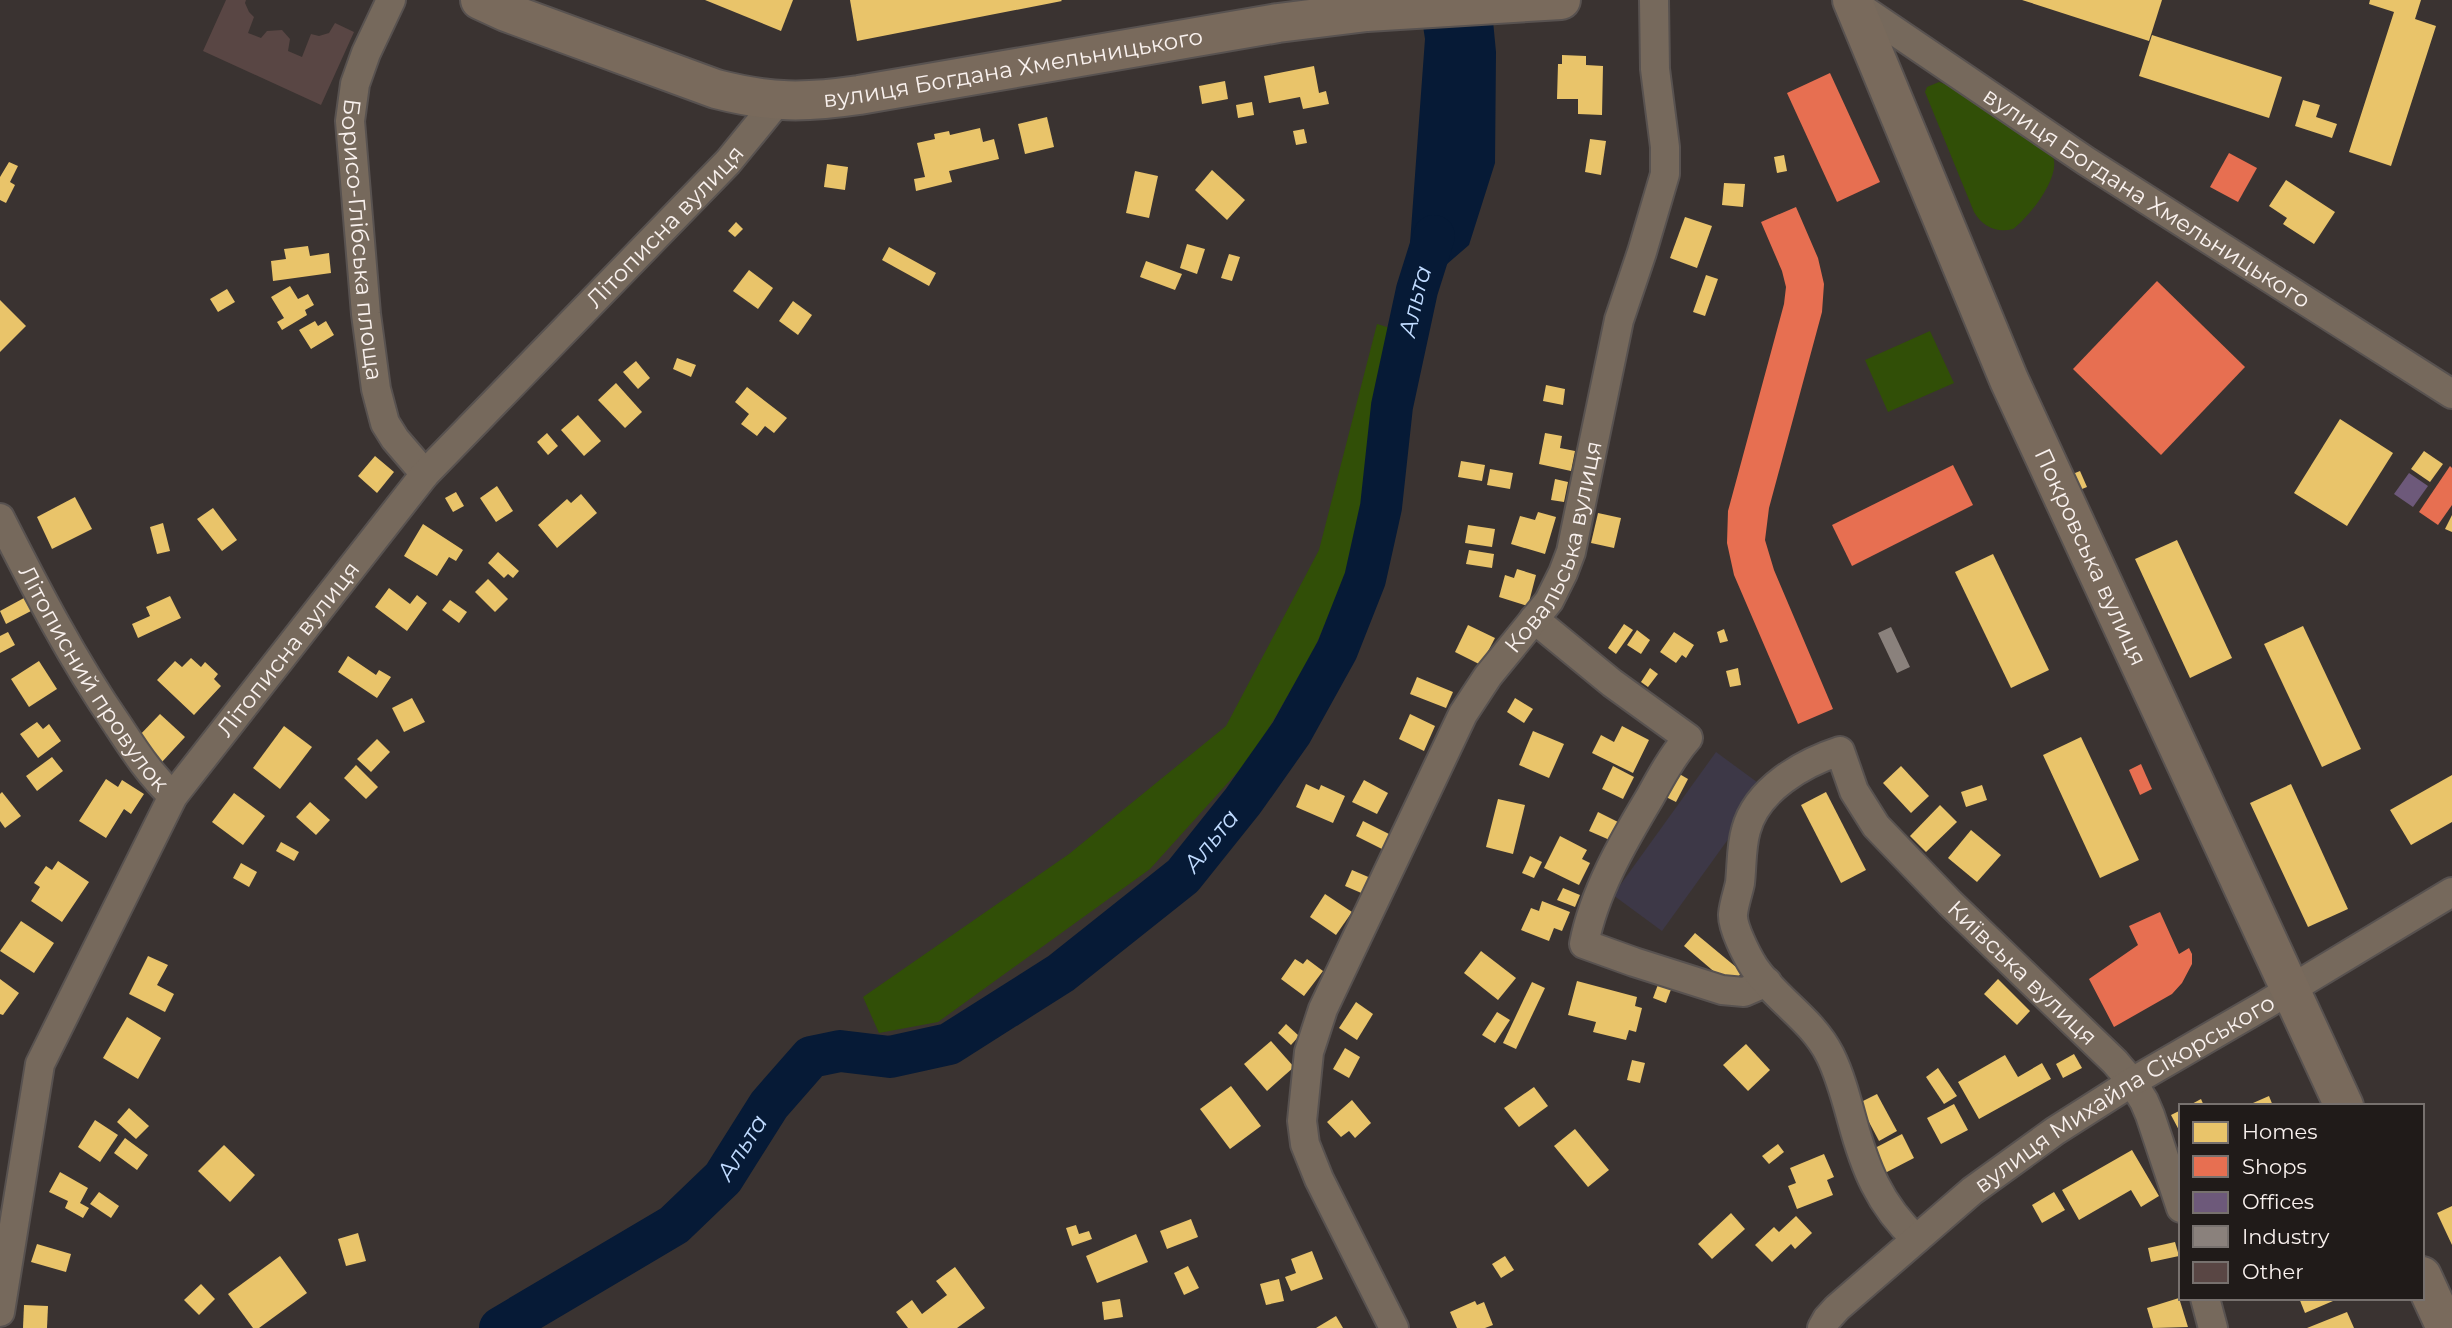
<svg xmlns="http://www.w3.org/2000/svg" width="2452" height="1328" font-family="Montserrat,sans-serif">
  <style>
    .industrial { fill: #3d3847 }
    .green { fill: #314f07 }
    .water { fill: #061a36 }
    .homes { fill: #e9c46a }
    .shops { fill: #e76f51 }
    .offices { fill: #6d597a }
    .industry { fill: #8a817c }
    .lines { fill: none; stroke-linecap: round; stroke-linejoin: round }
    .river { stroke: #061a36; stroke-width: 42 }
    .building { fill: #594644 }
    .minor-casing { stroke: #585250; stroke-width: 32 }
    .secondary-casing { stroke: #585250; stroke-width: 42 }
    .minor { stroke: #76695c; stroke-width: 28 }
    .secondary { stroke: #796a5c; stroke-width: 38 }
    .labels { text-anchor: middle; stroke-width: 7; stroke-linejoin: round; paint-order: stroke }
    .street-label { font-size: 23px; fill: #f9f1ee; stroke: #201b19 }
    .water-label { font-size: 24px; font-style: italic; fill: #c0dbff; stroke: #201b19 }
  </style>
  <rect width="100%" height="100%" fill="#3a3331"/>
  <polygon class="industrial" points="1716,752 1765,788 1662,931 1613,895"/>
  <g class="green">
    <path d="M1939 82 1947 85 2053 157C2061 177 2029 217 2013 229 1996 233 1983 227 1974 212L1925 92 1927 87Z"/>
    <polygon points="1377,324 1397,330 1379,410 1357,552 1311,656 1253,755 1150,869 938,1022 879,1033 863,997 1069,854 1226,726 1319,550"/>
    <polygon points="1930,331 1954,383 1888,412 1865,360"/>
  </g>
  <polygon class="water" points="1419,0 1491,0 1496,52 1495,163 1469,245 1417,290 1409,257 1425,39"/>
  <g class="homes">
    <polygon points="705,0 793,0 781,31"/>
    <polygon points="850,0 1061,0 1062,1 857,41"/>
    <polygon points="2022,0 2162,0 2149,41"/>
    <polygon points="2370,0 2421,0 2415,19 2436,26 2391,166 2349,152 2394,12 2369,4"/>
    <polygon points="2152,35 2282,77 2269,118 2139,76"/>
    <polygon points="1562,55 1586,56 1586,65 1603,66 1602,115 1578,114 1578,99 1557,99 1558,64 1562,64"/>
    <polygon points="1314,66 1319,93 1326,91 1329,104 1303,109 1300,97 1269,103 1264,76"/>
    <polygon points="1225,81 1228,99 1202,104 1199,86"/>
    <polygon points="2303,100 2320,105 2316,117 2337,124 2332,138 2295,126"/>
    <polygon points="1252,102 1254,115 1238,118 1236,105"/>
    <polygon points="1047,117 1054,147 1025,154 1018,124"/>
    <polygon points="980,128 983,142 994,139 999,159 949,171 952,182 916,191 914,179 925,177 917,143 935,139 934,134 949,131 950,135"/>
    <polygon points="1304,129 1307,143 1296,145 1293,131"/>
    <polygon points="1590,139 1606,141 1601,175 1585,172"/>
    <polygon points="1784,155 1787,171 1777,173 1774,157"/>
    <polygon points="9,162 18,166 10,182 15,185 6,203 0,200 0,177"/>
    <polygon points="827,164 848,167 845,190 824,187"/>
    <polygon points="1212,170 1245,200 1227,220 1195,190"/>
    <polygon points="1135,171 1158,176 1149,218 1126,213"/>
    <polygon points="2286,180 2335,212 2314,244 2283,224 2287,218 2269,206"/>
    <polygon points="1724,183 1745,184 1743,207 1722,205"/>
    <polygon points="1685,217 1712,226 1697,268 1670,258"/>
    <polygon points="736,222 743,229 735,237 728,231"/>
    <polygon points="1187,244 1205,249 1197,274 1180,268"/>
    <polygon points="308,246 310,256 329,253 331,273 273,281 271,261 286,259 284,249"/>
    <polygon points="889,247 936,273 929,286 882,260"/>
    <polygon points="1229,254 1240,257 1232,281 1221,278"/>
    <polygon points="1146,261 1182,274 1175,290 1140,277"/>
    <polygon points="749,270 773,288 758,309 733,291"/>
    <polygon points="1706,275 1718,279 1705,316 1693,312"/>
    <polygon points="290,286 298,299 308,294 314,305 305,310 307,315 282,330 277,322 284,318 271,297"/>
    <polygon points="227,289 235,302 218,312 210,299"/>
    <polygon points="0,300 26,326 0,352"/>
    <polygon points="793,301 812,315 798,335 779,321"/>
    <polygon points="315,321 318,326 326,321 334,335 311,349 299,330"/>
    <polygon points="677,358 696,365 691,377 673,369"/>
    <polygon points="636,361 650,378 638,389 623,372"/>
    <polygon points="616,383 642,412 625,428 598,400"/>
    <polygon points="1546,385 1565,389 1563,405 1543,401"/>
    <polygon points="747,387 787,418 774,433 765,426 757,436 741,424 749,414 735,402"/>
    <polygon points="578,415 601,441 584,456 561,430"/>
    <polygon points="2340,419 2393,453 2347,526 2294,493"/>
    <polygon points="547,433 558,446 548,455 537,442"/>
    <polygon points="1545,433 1562,436 1560,448 1575,451 1571,471 1539,464"/>
    <polygon points="2424,451 2443,464 2430,482 2411,469"/>
    <polygon points="375,456 394,472 377,493 358,476"/>
    <polygon points="1461,461 1485,465 1482,481 1458,477"/>
    <polygon points="1490,469 1513,473 1510,489 1487,485"/>
    <polygon points="2080,471 2087,487 2077,491 2070,475"/>
    <polygon points="1555,479 1568,482 1564,502 1551,500"/>
    <polygon points="497,486 513,511 496,522 480,498"/>
    <polygon points="456,492 464,506 453,512 445,498"/>
    <polygon points="581,494 597,513 557,548 538,525 567,499 571,503"/>
    <polygon points="75,497 92,529 52,549 37,517"/>
    <polygon points="213,508 237,540 222,551 197,519"/>
    <polygon points="1538,512 1556,517 1545,554 1511,544 1520,516 1535,520"/>
    <polygon points="1598,513 1621,518 1614,548 1591,543"/>
    <polygon points="2452,515 2452,532 2445,529"/>
    <polygon points="163,523 170,551 157,554 150,527"/>
    <polygon points="423,524 463,550 456,561 449,557 437,576 404,556"/>
    <polygon points="1468,525 1495,529 1492,547 1465,543"/>
    <polygon points="2177,540 2232,658 2190,678 2135,559"/>
    <polygon points="1469,550 1494,554 1492,568 1466,564"/>
    <polygon points="498,552 519,571 513,578 508,574 504,578 488,563"/>
    <polygon points="1993,554 2049,670 2011,688 1955,572"/>
    <polygon points="1517,569 1536,575 1528,606 1499,597 1505,575 1514,578"/>
    <polygon points="488,579 508,599 495,612 475,592"/>
    <polygon points="389,588 410,604 417,595 427,603 407,631 375,607"/>
    <polygon points="170,596 181,618 138,638 132,624 150,616 146,607"/>
    <polygon points="24,598 31,611 6,624 0,611"/>
    <polygon points="450,600 467,612 459,623 442,610"/>
    <polygon points="1624,624 1633,630 1616,654 1608,648"/>
    <polygon points="1468,625 1495,638 1481,665 1455,652"/>
    <polygon points="2303,626 2361,749 2322,767 2264,644"/>
    <polygon points="1724,629 1728,641 1720,643 1717,632"/>
    <polygon points="1637,630 1650,640 1641,654 1627,645"/>
    <polygon points="8,632 15,645 0,653 0,636"/>
    <polygon points="1674,632 1694,645 1686,658 1682,655 1676,663 1660,652"/>
    <polygon points="348,656 376,675 379,670 391,677 377,698 338,672"/>
    <polygon points="191,658 201,667 205,662 218,674 214,679 221,686 194,715 157,680 175,661 182,667"/>
    <polygon points="39,661 57,689 29,707 11,679"/>
    <polygon points="1650,668 1658,674 1648,687 1641,682"/>
    <polygon points="1738,668 1741,685 1730,687 1726,671"/>
    <polygon points="1417,677 1453,692 1446,708 1410,694"/>
    <polygon points="412,698 425,722 404,732 392,708"/>
    <polygon points="1515,698 1533,709 1524,723 1507,712"/>
    <polygon points="160,714 185,737 162,762 137,738"/>
    <polygon points="1410,714 1435,726 1424,751 1399,739"/>
    <polygon points="37,722 43,729 49,724 61,741 38,758 20,734"/>
    <polygon points="284,726 312,747 280,789 253,768"/>
    <polygon points="1622,726 1649,740 1633,773 1592,753 1601,735 1614,742"/>
    <polygon points="1533,731 1564,744 1549,778 1519,765"/>
    <polygon points="2081,737 2139,860 2100,878 2043,755"/>
    <polygon points="377,739 390,752 371,772 357,759"/>
    <polygon points="52,757 63,771 37,791 26,776"/>
    <polygon points="356,765 378,787 366,799 344,778"/>
    <polygon points="1613,766 1634,777 1623,799 1602,789"/>
    <polygon points="1901,766 1929,796 1911,813 1883,783"/>
    <polygon points="1676,772 1688,779 1676,802 1664,796"/>
    <polygon points="2452,775 2452,822 2411,845 2390,810"/>
    <polygon points="106,779 118,787 122,780 144,794 131,814 124,809 106,838 79,821"/>
    <polygon points="1364,780 1388,793 1377,814 1352,802"/>
    <polygon points="1306,784 1319,790 1321,785 1345,796 1333,823 1296,807"/>
    <polygon points="2291,784 2348,909 2308,927 2250,803"/>
    <polygon points="1982,785 1987,800 1966,807 1961,792"/>
    <polygon points="2,792 21,816 5,828 0,821 0,794"/>
    <polygon points="1826,792 1866,870 1841,883 1801,805"/>
    <polygon points="234,793 265,816 243,845 212,822"/>
    <polygon points="1498,799 1525,805 1513,854 1486,847"/>
    <polygon points="310,802 330,820 316,835 296,817"/>
    <polygon points="1940,805 1957,822 1926,852 1910,836"/>
    <polygon points="1598,812 1620,823 1612,841 1589,831"/>
    <polygon points="1363,821 1393,836 1386,851 1356,836"/>
    <polygon points="1971,830 2001,855 1977,882 1948,858"/>
    <polygon points="1560,836 1587,850 1582,859 1590,863 1579,885 1544,868"/>
    <polygon points="281,842 299,852 294,861 276,851"/>
    <polygon points="1530,856 1542,862 1534,878 1522,873"/>
    <polygon points="58,861 89,882 62,922 31,901 40,887 34,883 46,866 52,870"/>
    <polygon points="241,863 257,872 249,887 233,878"/>
    <polygon points="1352,870 1373,879 1366,895 1345,886"/>
    <polygon points="1563,888 1580,895 1575,907 1557,900"/>
    <polygon points="1325,894 1352,912 1336,935 1310,917"/>
    <polygon points="1542,901 1570,912 1562,931 1554,928 1549,941 1521,930 1531,908 1539,911"/>
    <polygon points="21,921 54,943 34,973 0,951"/>
    <polygon points="1695,933 1742,972 1731,986 1684,946"/>
    <polygon points="1481,951 1516,978 1498,1000 1464,973"/>
    <polygon points="148,956 168,965 157,985 174,994 165,1012 129,994"/>
    <polygon points="1295,959 1303,964 1307,959 1323,971 1304,996 1281,979"/>
    <polygon points="0,979 19,993 3,1015 0,1014"/>
    <polygon points="1660,979 1673,984 1666,1003 1653,998"/>
    <polygon points="1998,979 2030,1011 2017,1025 1984,994"/>
    <polygon points="1577,981 1637,997 1635,1006 1642,1008 1636,1032 1629,1030 1626,1040 1593,1032 1596,1022 1568,1015"/>
    <polygon points="1532,982 1545,988 1516,1049 1503,1043"/>
    <polygon points="1356,1002 1373,1014 1357,1040 1339,1028"/>
    <polygon points="1497,1012 1510,1020 1495,1043 1482,1035"/>
    <polygon points="127,1017 161,1038 138,1079 103,1058"/>
    <polygon points="1286,1024 1299,1036 1291,1045 1278,1033"/>
    <polygon points="1271,1041 1294,1067 1267,1091 1244,1064"/>
    <polygon points="1746,1044 1770,1070 1748,1091 1723,1065"/>
    <polygon points="1345,1048 1360,1057 1349,1078 1333,1069"/>
    <polygon points="2074,1054 2082,1068 2063,1078 2056,1064"/>
    <polygon points="2005,1055 2018,1077 2042,1063 2051,1079 1979,1119 1958,1082"/>
    <polygon points="1632,1060 1645,1063 1640,1083 1627,1080"/>
    <polygon points="1938,1068 1957,1096 1944,1104 1926,1077"/>
    <polygon points="1231,1086 1261,1126 1230,1149 1200,1109"/>
    <polygon points="1534,1087 1548,1106 1519,1127 1504,1108"/>
    <polygon points="1877,1094 1897,1131 1879,1141 1859,1103"/>
    <polygon points="2269,1096 2273,1106 2255,1106 2253,1103"/>
    <polygon points="2201,1099 2204,1106 2188,1106"/>
    <polygon points="1352,1100 1371,1123 1355,1138 1349,1131 1341,1137 1327,1122"/>
    <polygon points="1954,1104 1968,1130 1941,1144 1927,1118"/>
    <polygon points="129,1108 149,1126 136,1139 117,1122"/>
    <polygon points="2181,1110 2181,1134 2171,1115"/>
    <polygon points="95,1120 118,1135 100,1162 78,1147"/>
    <polygon points="1575,1129 1609,1170 1588,1187 1554,1146"/>
    <polygon points="1902,1134 1914,1158 1885,1173 1873,1149"/>
    <polygon points="125,1138 148,1155 137,1170 114,1153"/>
    <polygon points="1778,1144 1784,1152 1769,1164 1762,1156"/>
    <polygon points="224,1145 255,1175 230,1202 198,1171"/>
    <polygon points="2132,1150 2159,1196 2141,1207 2131,1190 2079,1220 2062,1190"/>
    <polygon points="1824,1154 1834,1177 1827,1180 1833,1195 1797,1209 1788,1186 1796,1183 1790,1168"/>
    <polygon points="60,1172 88,1188 80,1203 89,1208 83,1218 65,1208 68,1201 49,1192"/>
    <polygon points="99,1192 119,1206 111,1218 90,1204"/>
    <polygon points="2054,1192 2065,1210 2042,1223 2032,1205"/>
    <polygon points="2452,1206 2452,1245 2437,1213"/>
    <polygon points="1731,1213 1745,1229 1712,1259 1698,1244"/>
    <polygon points="1796,1216 1812,1233 1795,1249 1791,1244 1772,1262 1755,1245 1774,1227 1779,1232"/>
    <polygon points="1191,1219 1198,1237 1167,1249 1160,1231"/>
    <polygon points="1076,1225 1079,1234 1089,1231 1092,1239 1072,1246 1066,1228"/>
    <polygon points="358,1233 366,1261 346,1266 338,1239"/>
    <polygon points="1136,1234 1148,1262 1097,1283 1086,1256"/>
    <polygon points="2175,1242 2179,1256 2151,1262 2148,1248"/>
    <polygon points="37,1244 71,1254 66,1272 31,1262"/>
    <polygon points="1312,1251 1323,1279 1291,1291 1285,1277 1296,1273 1291,1259"/>
    <polygon points="280,1256 307,1293 259,1328 253,1328 228,1294"/>
    <polygon points="1505,1256 1514,1270 1501,1278 1492,1264"/>
    <polygon points="1188,1266 1199,1288 1184,1295 1174,1273"/>
    <polygon points="955,1267 985,1308 957,1328 908,1328 896,1312 912,1300 922,1314 947,1295 936,1281"/>
    <polygon points="1279,1279 1284,1301 1266,1305 1260,1284"/>
    <polygon points="201,1284 215,1299 199,1315 184,1300"/>
    <polygon points="2179,1298 2188,1327 2153,1328 2147,1308"/>
    <polygon points="2299,1298 2340,1298 2305,1313"/>
    <polygon points="1120,1299 1123,1317 1104,1320 1102,1302"/>
    <polygon points="1475,1301 1477,1305 1484,1302 1493,1325 1485,1328 1457,1328 1450,1312"/>
    <polygon points="24,1305 48,1306 47,1328 23,1328"/>
    <polygon points="2347,1312 2354,1328 2307,1328"/>
    <polygon points="1336,1316 1343,1328 1316,1328"/>
  </g>
  <g class="shops">
    <polygon points="1830,73 1880,182 1837,202 1787,93"/>
    <polygon points="2229,153 2257,168 2238,202 2210,187"/>
    <polygon points="1796,207 1818,258 1824,284 1822,312 1769,508 1765,540 1774,570 1833,709 1798,724 1734,575 1727,543 1728,511 1784,304 1786,287 1782,271 1761,222"/>
    <polygon points="2157,281 2245,367 2161,455 2073,369"/>
    <polygon points="1953,465 1973,505 1852,566 1832,525"/>
    <polygon points="2450,466 2452,468 2452,505 2438,525 2419,512"/>
    <polygon points="2141,764 2152,789 2140,795 2129,770"/>
    <polygon points="2160,912 2179,954 2189,948 2192,954 2192,964 2182,983 2172,994 2114,1027 2089,979 2138,945 2129,926"/>
  </g>
  <polygon class="offices" points="2409,473 2428,486 2413,507 2394,494"/>
  <polygon class="industry" points="1891,627 1910,667 1897,673 1878,633"/>
  <g class="lines">
    <path class="river" id="s1" d="M500 1328 674 1225 723 1178 769 1105 811 1057 840 1051 890 1057 949 1044 1061 973 1183 876 1243 801 1291 733 1337 650 1365 579 1381 507 1392 406 1417 290 1434 236"/>
  </g>
  <polygon class="building" points="226,0 246,0 245,3 249,12 254,17 248,33 261,38 267,31 282,30 290,39 288,51 302,57 311,34 319,36 329,33 335,23 354,32 321,105 203,51"/>
  <g class="lines">
    <g class="minor-casing">
      <g id="minor">
        <path id="s2" d="M391 0 366 53 355 84 350 121 366 314 376 389 385 423 395 439 425 474"/>
        <path id="s3" d="M1852 2 2086 161 2452 394"/>
        <path id="s4" d="M0 518C36 589 72 659 117 724 134 750 150 775 173 796"/>
        <path d="M1534 619 1612 683 1688 738C1673 755 1661 777 1650 797 1623 842 1594 892 1584 944L1634 962 1722 990 1744 992 1767 982"/>
        <path id="s5" d="M1916 1239C1879 1204 1865 1168 1852 1120 1846 1098 1840 1075 1830 1055 1812 1019 1776 1000 1754 967 1747 956 1732 927 1733 914 1734 903 1738 893 1740 883 1742 865 1741 847 1746 830 1757 789 1803 763 1840 751L1854 791 1876 826 1950 903 2115 1062 2132 1082 2144 1101 2150 1115 2181 1208"/>
        <polyline points="2205,1298 2213,1328"/>
        <path id="s6" d="M0 1312 40 1064 173 796 425 474 728 162 777 102"/>
        <path id="s7" d="M1394 1328 1319 1179 1305 1144 1302 1121 1309 1052 1323 1009 1463 714 1488 676 1549 601 1563 573 1571 552 1619 320 1642 252 1665 174V147L1655 69 1654 0"/>
        <path id="s8" d="M1822 1328 1827 1319 1837 1308 1972 1191 2055 1131 2132 1082 2263 1006 2452 892"/>
      </g>
    </g>
    <g class="secondary-casing">
      <g id="secondary">
        <path id="s9" d="M480 0 506 12 716 89C771 103 804 103 859 95L1278 23 1367 12 1561 0"/>
        <path id="s10" d="M1852 0 2009 380 2344 1106"/>
        <polyline points="2422,1276 2446,1328"/>
      </g>
    </g>
    <use href="#minor" class="minor"/>
    <use href="#secondary" class="secondary"/>
  </g>
  <g class="labels">
    <g class="street-label">
      <text dy="8" stroke="none"><textPath href="#s9" startOffset="553">вулиця Богдана Хмельницького</textPath></text>
      <text dy="8" stroke="none"><textPath href="#s3" startOffset="354">вулиця Богдана Хмельницького</textPath></text>
      <text dy="8" stroke="none"><textPath href="#s6" startOffset="1304">Літописна вулиця</textPath></text>
      <text dy="8" stroke="none"><textPath href="#s2" startOffset="248">Борисо-Глібська площа</textPath></text>
      <text dy="8" stroke="none"><textPath href="#s7" startOffset="863">Ковальська вулиця</textPath></text>
      <text dy="8" stroke="none"><textPath href="#s10" startOffset="606">Покровська вулиця</textPath></text>
      <text dy="8" stroke="none"><textPath href="#s6" startOffset="737">Літописна вулиця</textPath></text>
      <text dy="8" stroke="none"><textPath href="#s4" startOffset="186">Літописний провулок</textPath></text>
      <text dy="8" stroke="none"><textPath href="#s5" startOffset="884">Київська вулиця</textPath></text>
      <text dy="8" stroke="none"><textPath href="#s8" startOffset="385">вулиця Михайла Сікорського</textPath></text>
    </g>
    <g class="water-label">
      <text dy="8" stroke="none"><textPath href="#s1" startOffset="1482">Альта</textPath></text>
      <text dy="8" stroke="none"><textPath href="#s1" startOffset="894">Альта</textPath></text>
      <text dy="8" stroke="none"><textPath href="#s1" startOffset="306">Альта</textPath></text>
    </g>
  </g>
  <rect x="2179" y="1104" width="245" height="196" fill="#201b19" stroke="#77716e" stroke-width="2"/>
  <rect x="2193" y="1122" width="35" height="21" fill="#e9c46a" stroke="#77716e" stroke-width="2"/>
  <text x="2242" y="1139" font-size="21" fill="#f9f1ee">Homes</text>
  <rect x="2193" y="1156" width="35" height="21" fill="#e76f51" stroke="#77716e" stroke-width="2"/>
  <text x="2242" y="1174" font-size="21" fill="#f9f1ee">Shops</text>
  <rect x="2193" y="1192" width="35" height="21" fill="#6d597a" stroke="#77716e" stroke-width="2"/>
  <text x="2242" y="1209" font-size="21" fill="#f9f1ee">Offices</text>
  <rect x="2193" y="1226" width="35" height="21" fill="#8a817c" stroke="#77716e" stroke-width="2"/>
  <text x="2242" y="1244" font-size="21" fill="#f9f1ee">Industry</text>
  <rect x="2193" y="1262" width="35" height="21" fill="#594644" stroke="#77716e" stroke-width="2"/>
  <text x="2242" y="1279" font-size="21" fill="#f9f1ee">Other</text>
</svg>
